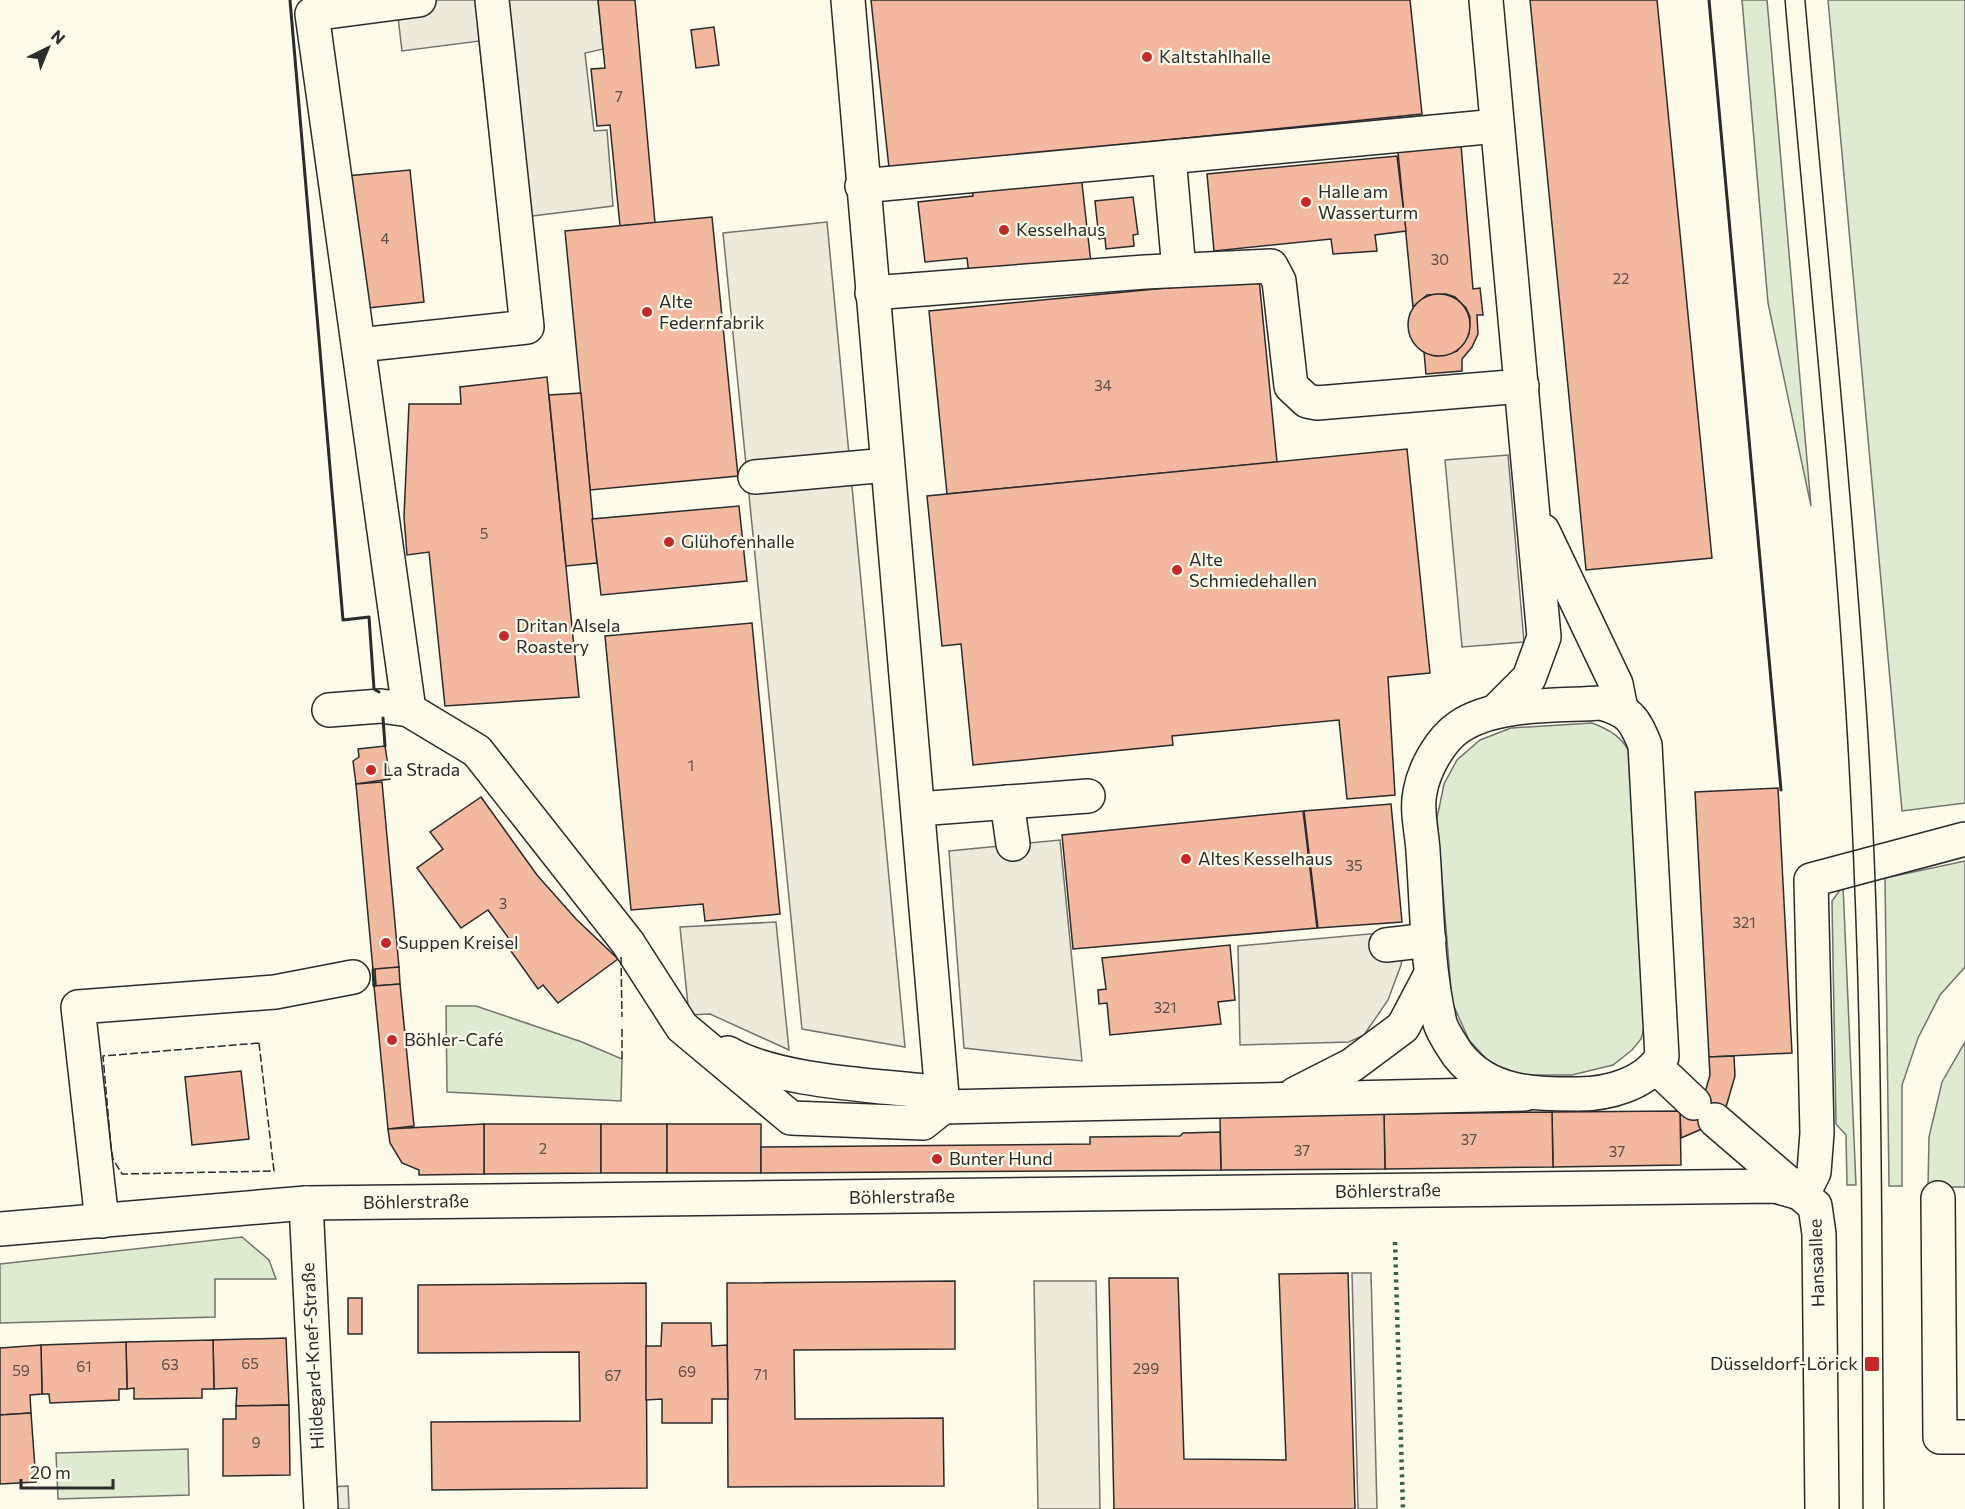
<svg xmlns="http://www.w3.org/2000/svg" width="1965" height="1509" font-family="Commissioner,sans-serif">
  <style>
    .green { fill: #deebd1; stroke: #74746e; stroke-width: 1.5 }
    .parking { fill: #eceadb; stroke: #74746e; stroke-width: 1.5 }
    .building { fill: #f2b8a0; stroke: #2b2b2b; stroke-width: 1.5 }
    .lines { fill: none; stroke-linecap: round; stroke-linejoin: round }
    .minor-casing { stroke: #2b2b2b; stroke-width: 36 }
    .minor { stroke: #fdfbea; stroke-width: 33 }
    .tram { stroke: #2b2b2b; stroke-width: 1.5 }
    .hedge { stroke: #34623c; stroke-width: 4.5; stroke-dasharray: 3 4.5; stroke-linecap: butt }
    .fence { stroke: #2b2b2b; stroke-width: 1.5; stroke-dasharray: 8 3; stroke-linecap: butt }
    .wall { stroke: #2b2b2b; stroke-width: 3 }
    .poi-dot { fill: #c62828; stroke: #fdfbea; stroke-width: 2 }
    .labels { text-anchor: middle; stroke-width: 4.5; stroke-linejoin: round; paint-order: stroke }
    .number-label { font-size: 15px; fill: #5d4e48 }
    .poi-label { font-size: 18px; fill: #2b2b2b; stroke: #fdfbea; text-anchor: start }
    .street-label { font-size: 18px; fill: #2b2b2b; stroke: #fdfbea }
  </style>
  <rect width="100%" height="100%" fill="#fdfbea"/>
  <g class="green">
    <polygon points="1742,0 1767,0 1811,506 1768,303"/>
    <polygon points="1828,0 1965,0 1965,803 1902,811"/>
    <path d="M1592 723C1620 733 1627 744 1638 770L1651 1003 1641 1039 1632 1050 1613 1065 1572 1075H1522L1490 1063 1469 1040 1452 1002 1437 818 1444 784 1457 760 1480 740 1511 728Z"/>
    <polygon points="1965,861 1965,967 1940,995 1918,1038 1902,1085 1902,1186 1889,1186 1885,878"/>
    <polygon points="1843,886 1856,1185 1847,1185 1846,1135 1836,1124 1832,901"/>
    <polygon points="446,1006 476,1006 582,1042 622,1059 621,1101 447,1092"/>
    <polygon points="1965,1042 1965,1187 1928,1187 1929,1137 1942,1082"/>
    <polygon points="242,1237 269,1260 276,1279 215,1279 215,1317 0,1323 0,1264"/>
    <polygon points="188,1449 189,1495 58,1499 56,1453"/>
  </g>
  <g class="parking">
    <polygon points="396,0 598,0 603,49 585,53 594,131 607,130 613,206 499,220 479,41 402,51"/>
    <polygon points="827,222 905,1047 802,1029 723,233"/>
    <polygon points="1508,455 1524,642 1462,647 1445,460"/>
    <polygon points="1060,840 1082,1061 964,1048 949,851"/>
    <polygon points="776,922 789,1050 710,1014 689,1015 680,927"/>
    <polygon points="1402,931 1404,949 1401,965 1388,1000 1364,1035 1349,1042 1240,1045 1238,946"/>
    <polygon points="1352,1273 1371,1273 1377,1509 1358,1509"/>
    <polygon points="1034,1281 1096,1281 1100,1509 1038,1509"/>
    <polygon points="348,1486 349,1509 331,1509 330,1487"/>
  </g>
  <g class="building">
    <polygon points="598,0 635,0 655,223 620,226 610,125 597,126 591,69 605,68"/>
    <polygon points="871,0 1410,0 1422,114 889,168"/>
    <polygon points="1530,0 1657,0 1712,558 1586,570"/>
    <polygon points="714,27 719,65 696,68 691,30"/>
    <polygon points="1461,145 1473,289 1480,288 1483,315 1477,315 1478,334 1472,347 1462,359 1462,371 1426,374 1424,352 1436,356 1457,351 1469,334 1470,317 1466,308 1455,297 1446,294 1427,295 1413,307 1398,152"/>
    <polygon points="1397,156 1406,231 1375,235 1377,251 1333,254 1331,239 1214,251 1207,174"/>
    <polygon points="410,170 424,302 359,309 346,176"/>
    <polygon points="1081,175 1091,263 969,275 967,258 925,262 918,202 973,196 972,187"/>
    <polygon points="1133,197 1138,234 1133,235 1134,246 1106,249 1105,238 1099,239 1095,201"/>
    <polygon points="712,217 738,476 590,490 565,231"/>
    <polygon points="1259,279 1277,462 947,494 929,311"/>
    <circle cx="1439" cy="325" r="31"/>
    <polygon points="547,377 579,697 445,706 429,552 407,555 404,517 409,404 461,404 460,387"/>
    <polygon points="581,393 597,563 566,566 549,395"/>
    <polygon points="1407,449 1430,673 1388,677 1395,795 1347,799 1339,720 1172,736 1173,745 973,765 961,644 942,646 927,496"/>
    <polygon points="739,506 747,581 601,595 592,519"/>
    <polygon points="752,623 780,914 705,921 703,904 631,910 605,636"/>
    <polygon points="385,746 390,779 356,784 353,761 359,757 358,749"/>
    <polygon points="382,782 399,967 373,970 356,784"/>
    <polygon points="1778,788 1792,1053 1709,1057 1695,792"/>
    <polygon points="481,797 537,875 576,919 618,959 558,1003 543,985 538,989 508,947 513,944 488,910 461,928 417,868 443,849 430,832"/>
    <polygon points="1391,804 1402,922 1318,928 1304,811"/>
    <polygon points="1303,811 1317,928 1073,949 1062,835"/>
    <polygon points="1230,945 1235,1000 1218,1002 1221,1024 1110,1035 1107,1003 1099,1004 1098,990 1106,989 1102,958"/>
    <polygon points="399,967 400,984 376,986 375,969"/>
    <polygon points="400,984 414,1126 388,1129 374,986"/>
    <polygon points="1734,1056 1735,1076 1726,1107 1704,1128 1681,1138 1680,1111 1706,1089 1710,1075 1709,1057"/>
    <polygon points="241,1071 249,1139 192,1145 185,1077"/>
    <polygon points="1680,1111 1681,1165 1553,1167 1552,1112"/>
    <polygon points="1552,1112 1553,1167 1385,1169 1384,1114"/>
    <polygon points="1384,1114 1385,1169 1221,1170 1220,1116"/>
    <polygon points="484,1124 601,1124 601,1173 484,1174"/>
    <polygon points="484,1124 484,1174 419,1175 419,1170 402,1163 390,1143 388,1129"/>
    <rect x="601" y="1124" width="66" height="49"/>
    <rect x="667" y="1124" width="94" height="49"/>
    <polygon points="1220,1132 1221,1170 761,1173 761,1147 1090,1144 1090,1137 1180,1136 1183,1133"/>
    <polygon points="1348,1273 1355,1509 1114,1509 1109,1278 1178,1278 1184,1459 1286,1460 1279,1274"/>
    <polygon points="955,1281 955,1349 794,1350 795,1419 943,1418 944,1486 728,1487 727,1283"/>
    <polygon points="646,1283 647,1488 432,1490 431,1422 580,1421 579,1352 418,1353 418,1285"/>
    <rect x="348" y="1298" width="14" height="36"/>
    <polygon points="662,1323 711,1323 712,1346 727,1345 728,1399 712,1399 712,1423 662,1423 662,1399 646,1400 646,1346 661,1346"/>
    <polygon points="286,1338 289,1405 236,1406 237,1388 214,1389 213,1340"/>
    <polygon points="213,1340 214,1389 202,1389 202,1398 134,1399 134,1388 127,1389 126,1342"/>
    <polygon points="126,1342 127,1389 119,1389 119,1400 50,1403 49,1394 42,1394 41,1345"/>
    <polygon points="41,1345 42,1394 30,1395 31,1413 0,1415 0,1348"/>
    <polygon points="289,1405 290,1475 223,1476 223,1419 236,1419 236,1406"/>
    <polygon points="31,1413 36,1482 0,1484 0,1415"/>
  </g>
  <g class="lines">
    <g class="minor-casing">
      <g id="minor">
        <polyline points="848,0 943,1107 1525,1094"/>
        <polyline points="1486,0 1544,637 1529,678 1496,711"/>
        <polyline points="1169,157 1179,270"/>
        <polyline points="862,186 1497,126"/>
        <polyline points="872,293 1145,272 1271,266 1279,281 1291,386 1307,401 1317,403 1522,386"/>
        <polyline points="359,345 527,327 492,0"/>
        <polyline points="755,477 887,465"/>
        <polyline points="1543,531 1616,684 1621,709"/>
        <path d="M1601 703C1629 711 1634 718 1645 745L1662 1057C1646 1084 1608 1094 1578 1094 1533 1094 1489 1094 1458 1055 1452 1046 1443 1033 1440 1023 1427 967 1427 908 1423 851 1422 833 1416 810 1420 792 1424 769 1440 740 1459 727 1496 702 1558 706 1601 703Z"/>
        <polyline points="329,710 381,706 409,710 477,751 628,943 682,1027 791,1118 923,1123 943,1107"/>
        <polyline points="409,710 312,14 419,0"/>
        <polyline points="1007,802 1013,844"/>
        <polyline points="918,809 1088,796"/>
        <polyline points="1386,945 1429,940"/>
        <path d="M728 1053C780 1083 880 1085 941 1093"/>
        <polyline points="1656,1067 1694,1103"/>
        <polyline points="1295,1094 1352,1065 1403,1027 1431,974"/>
        <polyline points="1715,1120 1815,1206 1819,1234 1822,1509"/>
        <polyline points="1803,1194 1814,1172 1817,1133 1811,880 1965,839"/>
        <polyline points="1938,1198 1940,1437 1965,1437"/>
        <polyline points="306,1203 321,1509"/>
        <polyline points="102,1221 78,1007 275,992 353,977"/>
        <polyline points="0,1229 306,1203 1775,1186 1803,1194"/>
      </g>
    </g>
    <use href="#minor" class="minor"/>
    <g class="tram">
      <path d="M1785 0C1810 290 1843 580 1854 871 1863 1083 1862 1296 1863 1509"/>
      <path d="M1805 0C1826 240 1851 479 1867 719 1884 982 1881 1246 1884 1509"/>
    </g>
    <polyline class="hedge" points="1395,1242 1403,1509"/>
    <g class="fence">
      <polyline points="621,957 622,1017"/>
      <polygon points="259,1043 274,1171 122,1174 113,1159 111,1147 103,1056"/>
      <polyline points="622,1059 622,1028"/>
    </g>
    <g class="wall">
      <polyline points="290,0 343,620 369,617 374,689 379,692"/>
      <polyline points="1709,0 1781,790"/>
      <polyline points="383,718 385,746"/>
      <polyline points="373,970 374,986"/>
    </g>
  </g>
  <g class="poi-dot">
    <circle cx="1147" cy="57" r="6"/>
    <circle cx="1306" cy="202" r="6"/>
    <circle cx="1004" cy="230" r="6"/>
    <circle cx="647" cy="312" r="6"/>
    <circle cx="669" cy="542" r="6"/>
    <circle cx="1177" cy="570" r="6"/>
    <circle cx="504" cy="636" r="6"/>
    <circle cx="371" cy="770" r="6"/>
    <circle cx="1186" cy="859" r="6"/>
    <circle cx="386" cy="943" r="6"/>
    <circle cx="392" cy="1040" r="6"/>
    <circle cx="937" cy="1159" r="6"/>
    <rect x="1864" y="1356" width="16" height="16" rx="3"/>
  </g>
  <g class="labels">
    <g class="number-label">
      <text x="619" y="102">7</text>
      <text x="385" y="244">4</text>
      <text x="1440" y="265">30</text>
      <text x="1621" y="284">22</text>
      <text x="1103" y="391">34</text>
      <text x="484" y="539">5</text>
      <text x="691" y="771">1</text>
      <text x="1354" y="871">35</text>
      <text x="503" y="909">3</text>
      <text x="1744" y="928">321</text>
      <text x="1165" y="1013">321</text>
      <text x="1469" y="1145">37</text>
      <text x="543" y="1154">2</text>
      <text x="1302" y="1156">37</text>
      <text x="1617" y="1157">37</text>
      <text x="250" y="1369">65</text>
      <text x="170" y="1370">63</text>
      <text x="84" y="1372">61</text>
      <text x="1146" y="1374">299</text>
      <text x="21" y="1376">59</text>
      <text x="687" y="1377">69</text>
      <text x="761" y="1380">71</text>
      <text x="613" y="1381">67</text>
      <text x="256" y="1448">9</text>
    </g>
    <g class="poi-label">
      <text x="1159" y="63">Kaltstahlhalle</text>
      <text x="1318" y="198">Halle am<tspan x="1318" dy="21">Wasserturm</tspan></text>
      <text x="1016" y="236">Kesselhaus</text>
      <text x="659" y="308">Alte<tspan x="659" dy="21">Federnfabrik</tspan></text>
      <text x="681" y="548">Glühofenhalle</text>
      <text x="1189" y="566">Alte<tspan x="1189" dy="21">Schmiedehallen</tspan></text>
      <text x="516" y="632">Dritan Alsela<tspan x="516" dy="21">Roastery</tspan></text>
      <text x="383" y="776">La Strada</text>
      <text x="1198" y="865">Altes Kesselhaus</text>
      <text x="398" y="949">Suppen Kreisel</text>
      <text x="404" y="1046">Böhler-Café</text>
      <text x="949" y="1165">Bunter Hund</text>
      <text x="1858" y="1370" text-anchor="end">Düsseldorf-Lörick</text>
    </g>
    <g class="street-label">
      <text transform="translate(1388 1191) rotate(-1)" y="6">Böhlerstraße</text>
      <text transform="translate(902 1197) rotate(-1)" y="6">Böhlerstraße</text>
      <text transform="translate(416 1202) rotate(-1)" y="6">Böhlerstraße</text>
      <text transform="translate(1817 1263) rotate(-92)" y="6">Hansaallee</text>
      <text transform="translate(313 1356) rotate(-93)" y="6">Hildegard-Knef-Straße</text>
    </g>
  </g>
  <g transform="translate(48 48) rotate(43)" stroke="#fdfbea" stroke-width="4.5" paint-order="stroke">
  <path d="M0-4.5L10 22L0 15L-10 22Z" fill="#2b2b2b"/>
  <text y="-9" font-size="16" font-weight="bold" text-anchor="middle" fill="#2b2b2b">N</text>
  </g>
  <path d="M21 1479v9h92v-9" fill="none" stroke="#2b2b2b" stroke-width="3"/>
  <text x="30" y="1479" font-size="18" fill="#2b2b2b" stroke="#fdfbea" stroke-width="4.5" paint-order="stroke">20 m</text>
</svg>
